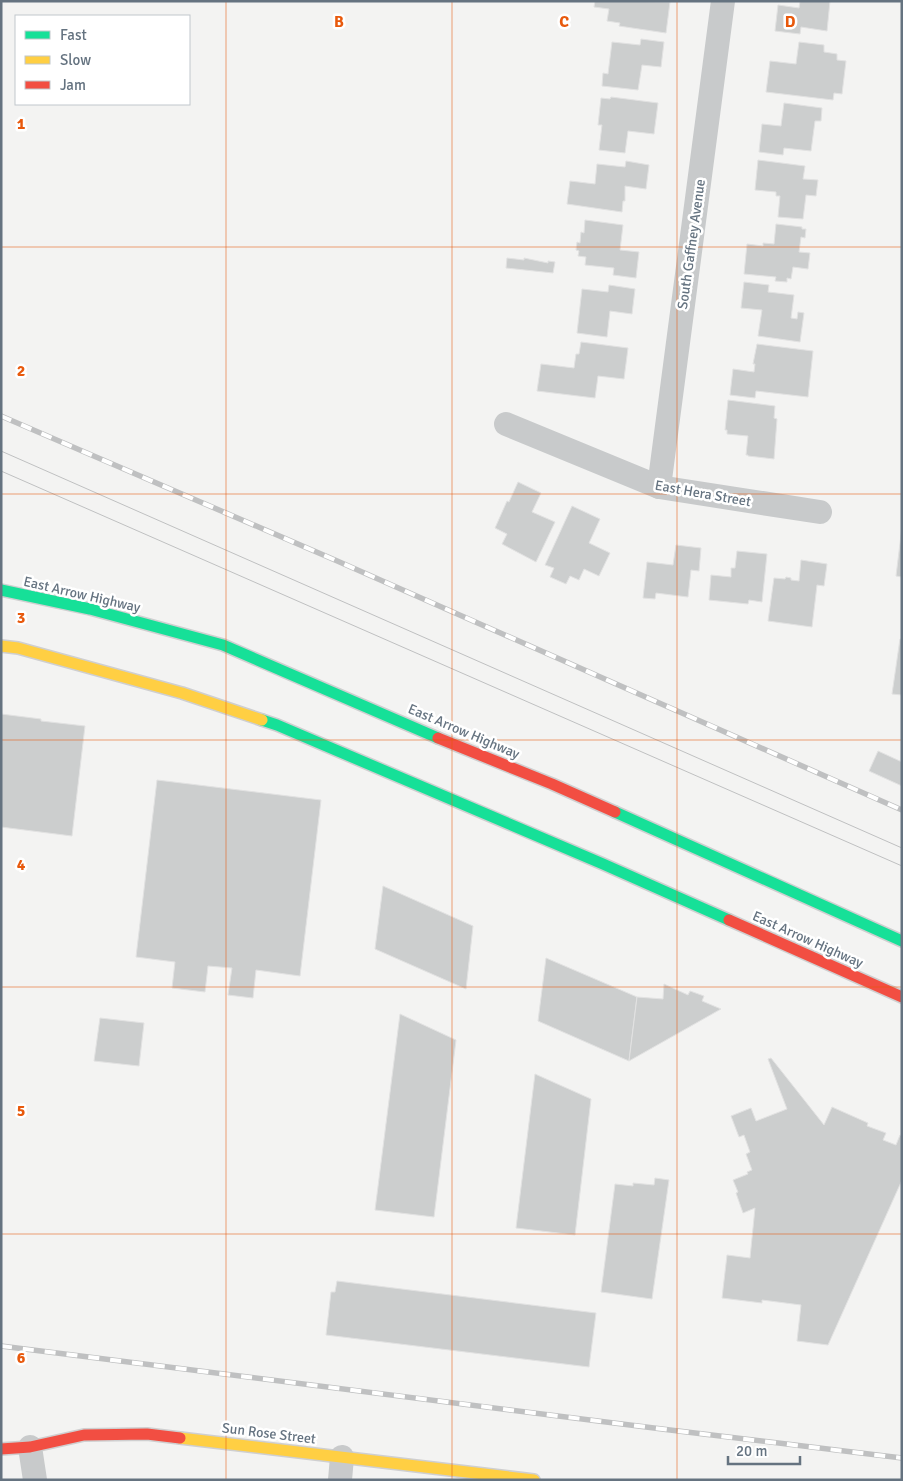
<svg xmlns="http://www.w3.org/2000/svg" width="903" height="1481" font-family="Signika,sans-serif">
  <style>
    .building { fill: #cccece; stroke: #e2e2e2 }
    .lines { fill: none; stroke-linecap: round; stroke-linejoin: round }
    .fast-casing { stroke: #cfcfd0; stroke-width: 14 }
    .slow-casing { stroke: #cfcfd0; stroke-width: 14 }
    .jam-casing { stroke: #cfcfd0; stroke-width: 14 }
    .street { stroke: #c8cacb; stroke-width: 24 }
    .fast { stroke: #16e098; stroke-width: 11 }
    .slow { stroke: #ffcf43; stroke-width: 11 }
    .jam { stroke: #f24e42; stroke-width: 11 }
    .tram { stroke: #bfc0c1; stroke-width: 1 }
    .rail-casing { stroke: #bfc0c1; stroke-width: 5.5 }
    .rail { stroke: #fff; stroke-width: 4; stroke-dasharray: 11; stroke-linecap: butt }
    .grid { fill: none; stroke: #e8590c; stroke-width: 1; stroke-opacity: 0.55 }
    .labels { text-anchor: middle; stroke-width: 5; stroke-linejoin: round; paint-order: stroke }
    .street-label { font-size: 14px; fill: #657380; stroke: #fff }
    .grid-label { font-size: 16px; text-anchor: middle; font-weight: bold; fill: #e8590c; stroke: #fff; stroke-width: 5; stroke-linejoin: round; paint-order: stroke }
  </style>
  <rect width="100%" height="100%" fill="#f3f3f2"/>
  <g class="building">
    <polygon points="595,1 670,2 666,33 619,26 620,23 607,21 609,9 594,7"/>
    <polygon points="800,1 830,1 827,31 801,27 800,34 775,31 778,5 799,8"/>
    <polygon points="641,39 664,42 661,67 642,65 638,90 602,86 603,73 608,74 612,42 640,45"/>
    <polygon points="799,42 824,45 824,52 837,54 837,60 846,61 842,94 834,93 833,100 766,92 770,61 796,64"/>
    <polygon points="611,97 658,103 654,134 628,131 625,153 599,150 602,125 598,125 601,98 610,99"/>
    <polygon points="784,103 822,108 821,121 815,121 811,151 784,148 783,155 759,152 762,124 781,126"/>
    <polygon points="758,160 805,166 803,179 818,180 816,196 806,195 803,219 778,217 780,196 776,196 776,192 755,190"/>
    <polygon points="626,161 649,165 646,189 625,186 625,201 623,201 622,212 567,204 570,181 595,184 597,164 625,167"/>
    <polygon points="585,220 623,225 620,250 639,252 636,278 613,275 614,268 585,265 586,257 578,256 579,251 576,250 577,242 580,243 581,232 584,233"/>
    <polygon points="776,224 802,227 802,229 806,229 805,238 801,237 799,252 810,253 808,269 793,267 791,279 787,278 787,282 775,281 776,277 744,274 747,244 763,246 763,243 774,244"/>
    <polygon points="507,258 524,260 524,258 548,263 548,261 555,262 553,273 506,268"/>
    <polygon points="744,282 769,285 768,292 794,295 791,318 797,319 798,312 804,313 800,342 758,336 762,310 741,308"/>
    <polygon points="609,285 635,289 632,314 610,311 607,337 577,333 582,289 608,292"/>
    <polygon points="581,342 628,348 624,379 598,376 595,398 537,391 541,364 574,368 576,354 579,354"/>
    <polygon points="757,344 813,351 808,397 756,391 755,398 730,395 733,369 754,372 755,364 753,364"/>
    <polygon points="728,400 775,406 774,418 777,419 774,459 748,456 748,455 746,455 748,436 727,434 727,430 725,430"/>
    <polygon points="518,482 541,493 532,512 555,522 536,562 502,544 507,534 495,528 507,501 509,502"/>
    <polygon points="572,506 600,519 589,543 610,553 599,576 584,569 579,580 570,576 566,584 550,577 554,568 545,565"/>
    <polygon points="902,527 902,577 896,576"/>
    <polygon points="676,545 701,548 699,571 691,570 688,597 656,593 655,599 643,598 647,562 673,565"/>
    <polygon points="737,551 767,554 762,602 749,600 748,604 709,600 711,575 731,577 731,568 735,568"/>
    <polygon points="801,560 827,564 824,586 817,585 812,627 768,621 774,578 785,579 786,577 791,578 791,580 799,581"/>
    <polygon points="900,639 902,639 902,695 892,694"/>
    <polygon points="1,714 41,719 41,721 85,726 72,836 1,827"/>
    <polygon points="878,751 902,762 902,786 869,771"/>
    <polygon points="157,780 321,800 300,976 256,970 253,998 228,995 232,968 208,966 205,992 172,988 175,962 136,957"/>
    <polygon points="383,886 473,926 466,989 375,949"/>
    <polygon points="546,958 637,997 629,1061 538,1021"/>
    <polygon points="664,984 688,995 690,991 704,996 702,1001 721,1009 629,1061 637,997 663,999"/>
    <polygon points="400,1014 456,1040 434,1217 375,1210"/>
    <polygon points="100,1018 144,1023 139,1066 94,1061"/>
    <polygon points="771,1058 824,1125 832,1107 868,1123 867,1126 886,1133 883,1140 896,1145 900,1135 902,1136 902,1180 828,1345 797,1341 801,1305 762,1300 762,1303 722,1298 727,1255 750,1258 755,1208 743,1213 736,1193 738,1192 733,1180 748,1174 747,1172 752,1170 746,1154 750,1152 744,1135 739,1137 731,1116 751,1108 756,1121 787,1109 768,1059"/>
    <polygon points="535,1074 591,1099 575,1235 516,1228"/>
    <polygon points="655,1178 669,1180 652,1299 601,1292 615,1184 633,1186 633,1183 654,1185"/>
    <polygon points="337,1281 596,1313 589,1367 326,1335 331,1292 335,1292"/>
  </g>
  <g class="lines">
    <g class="fast-casing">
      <g id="fast">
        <polyline points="1,590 90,609 223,645 438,738"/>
        <polyline points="262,720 277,725 603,864 729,920"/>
        <polyline points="615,812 902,941"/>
      </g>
    </g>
    <g class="slow-casing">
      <g id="slow">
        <polyline points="1,646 18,648 182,693 262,720"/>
        <polyline points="180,1438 534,1480"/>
      </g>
    </g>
    <g class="jam-casing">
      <g id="jam">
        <polyline points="438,738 552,784 615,812"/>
        <polyline points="729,920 902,997"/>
        <polyline points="1,1449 30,1447 84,1435 147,1434 180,1438"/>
      </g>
    </g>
    <g class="street">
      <polyline points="506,424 659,487 820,512"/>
      <polyline points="659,487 723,1"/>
      <polyline points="30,1447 35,1480"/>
      <polyline points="340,1480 342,1457"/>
    </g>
    <use href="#fast" class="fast"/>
    <use href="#slow" class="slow"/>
    <use href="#jam" class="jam"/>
    <g class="tram">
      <polyline points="1,451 902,848"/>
      <polyline points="1,471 902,866"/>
    </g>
    <g class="rail-casing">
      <g id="rail">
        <polyline points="1,416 335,560 902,810"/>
        <polyline points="1,1346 670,1430 902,1458"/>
      </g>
    </g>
    <use href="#rail" class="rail"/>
  </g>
  <path class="grid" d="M226 1V1480M452 1V1480M677 1V1480M1 247H902M1 494H902M1 740H902M1 987H902M1 1234H902"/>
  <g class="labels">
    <g class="street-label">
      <text transform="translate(691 244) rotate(-82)" y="5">South Gaffney Avenue</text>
      <text transform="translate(703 493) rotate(10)" y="5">East Hera Street</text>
      <text transform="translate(82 594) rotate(13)" y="5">East Arrow Highway</text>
      <text transform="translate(464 731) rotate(23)" y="5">East Arrow Highway</text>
      <text transform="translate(808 939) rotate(24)" y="5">East Arrow Highway</text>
      <text transform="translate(269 1433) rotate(7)" y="5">Sun Rose Street</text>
    </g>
  </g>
  <g class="grid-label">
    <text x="339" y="27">B</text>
    <text x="564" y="27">C</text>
    <text x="790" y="27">D</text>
    <text x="21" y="129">1</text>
    <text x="21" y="376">2</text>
    <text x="21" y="623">3</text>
    <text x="21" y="870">4</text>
    <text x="21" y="1116">5</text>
    <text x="21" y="1363">6</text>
  </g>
  <rect width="903" height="1481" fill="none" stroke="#657380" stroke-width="5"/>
  <rect x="15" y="15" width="175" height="90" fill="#ffffff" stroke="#c1c7cc"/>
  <rect x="25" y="31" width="25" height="8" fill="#16e098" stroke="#c1c7cc"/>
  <text x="60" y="40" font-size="15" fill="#657380">Fast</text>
  <rect x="25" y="56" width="25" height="8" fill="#ffcf43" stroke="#c1c7cc"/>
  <text x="60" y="65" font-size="15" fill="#657380">Slow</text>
  <rect x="25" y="81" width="25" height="8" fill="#f24e42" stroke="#c1c7cc"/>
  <text x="60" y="90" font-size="15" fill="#657380">Jam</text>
  <path d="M728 1456v8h72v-8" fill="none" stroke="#657380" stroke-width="2.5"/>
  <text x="736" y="1456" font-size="15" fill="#657380" stroke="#ffffff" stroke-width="4" paint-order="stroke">20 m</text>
</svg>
